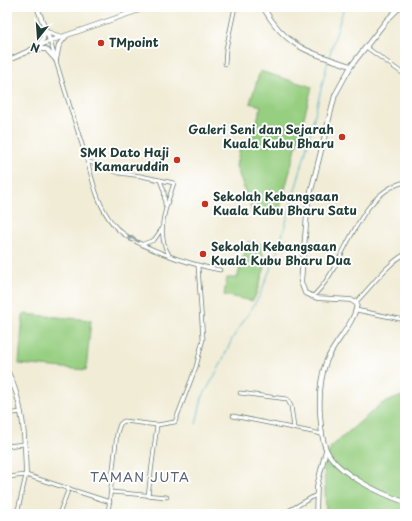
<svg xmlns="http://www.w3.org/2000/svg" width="412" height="521" font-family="'Playpen Sans',sans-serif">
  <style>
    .green { fill: #97cf81; stroke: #5b865a }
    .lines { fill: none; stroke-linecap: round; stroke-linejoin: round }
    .stream { stroke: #43b1bf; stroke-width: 1 }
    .minor-casing { stroke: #687a6d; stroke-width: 4.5 }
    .tertiary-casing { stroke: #687a6d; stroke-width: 5.5 }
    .minor { stroke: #fff; stroke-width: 3 }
    .tertiary { stroke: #fff; stroke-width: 4 }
    .oneway { stroke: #8f9e9a }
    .poi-dot { fill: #c8321e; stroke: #fff; stroke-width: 1.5 }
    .labels { text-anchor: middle; stroke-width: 4; stroke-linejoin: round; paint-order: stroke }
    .poi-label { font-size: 12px; font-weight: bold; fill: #1f3d34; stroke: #fff; text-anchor: start }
    .neighbourhood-label { font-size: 13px; letter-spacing: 1px; fill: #586276; stroke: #fff }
  </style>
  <rect width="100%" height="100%" fill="#fff"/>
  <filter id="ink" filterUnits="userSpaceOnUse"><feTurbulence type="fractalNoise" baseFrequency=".025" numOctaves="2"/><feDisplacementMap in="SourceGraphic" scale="8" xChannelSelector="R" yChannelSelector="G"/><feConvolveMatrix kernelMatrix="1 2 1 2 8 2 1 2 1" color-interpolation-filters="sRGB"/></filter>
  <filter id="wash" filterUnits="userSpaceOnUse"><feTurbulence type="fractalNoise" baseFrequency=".012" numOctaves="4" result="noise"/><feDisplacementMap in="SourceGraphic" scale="16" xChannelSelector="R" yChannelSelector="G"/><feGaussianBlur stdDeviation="0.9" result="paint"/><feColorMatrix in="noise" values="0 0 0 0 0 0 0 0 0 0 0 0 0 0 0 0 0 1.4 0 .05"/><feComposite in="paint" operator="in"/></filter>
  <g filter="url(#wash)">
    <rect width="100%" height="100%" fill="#f1ecd6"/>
    <g class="green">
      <polygon points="260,71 312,87 279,212 253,213 236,166 241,143 252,140 261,106 250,103"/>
      <polygon points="248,242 261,244 265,267 255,297 252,301 224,295 227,278 237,278"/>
      <polygon points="23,314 91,320 86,370 19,364"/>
      <polygon points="405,395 405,514 326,514 324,466 331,447 381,404"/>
    </g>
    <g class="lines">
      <g class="stream">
        <polyline points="329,57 344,7"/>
        <polyline points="196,424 202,398 221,364 232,339 259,297 279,247 303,162 328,61"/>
      </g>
    </g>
  </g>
  <g filter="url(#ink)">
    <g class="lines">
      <g class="minor-casing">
        <g id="minor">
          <path d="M50 41C62 81 74 120 87 160 93 182 98 206 113 224 130 246 192 265 220 270"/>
          <polyline points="366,47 405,75"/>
          <polyline points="225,64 226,49 235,7"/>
          <path d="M87 161 119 173 141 176 174 183C166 207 155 232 169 255"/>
          <polyline points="160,180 164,191 165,205"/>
          <polyline points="143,244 154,240 161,230"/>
          <path d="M312 297C347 266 355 194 405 182"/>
          <path d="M356 302C372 286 386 265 405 254"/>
          <polyline points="356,310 405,320"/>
          <polyline points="240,393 287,399 291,406 294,428"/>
          <polyline points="7,414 21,412"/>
          <polyline points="233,416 322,434"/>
          <polyline points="7,446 24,444"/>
          <polyline points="7,477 26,475 110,502"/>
          <polyline points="111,492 167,497"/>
          <polyline points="148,496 157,425"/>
          <polyline points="17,514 26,475"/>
          <polyline points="59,514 69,488"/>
          <polyline points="108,514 117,433 120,424 124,421 157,425 175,422 196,367 203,339 198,266"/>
          <polyline points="283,514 316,495"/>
        </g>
      </g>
      <g class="tertiary-casing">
        <g id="tertiary">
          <polyline points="37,7 50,41"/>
          <path d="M263 7C286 48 309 52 351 66"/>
          <path d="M400 7 386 21 351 66 335 95 308 203 301 282 305 293 317 298 351 300 357 304C354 325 334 342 326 362 320 379 319 395 320 413 321 425 321 438 326 449 336 473 381 494 405 502"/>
          <polyline points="47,32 61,37"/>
          <polyline points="38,46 43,39 45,29"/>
          <polyline points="33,49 46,49 56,60"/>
          <polyline points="56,60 59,45 66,36"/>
          <polyline points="7,61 50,41 148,7"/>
          <path d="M7 370C24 403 25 439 26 475"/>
          <polyline points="316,514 317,486 326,450"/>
        </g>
      </g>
      <use href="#minor" class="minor"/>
      <use href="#tertiary" class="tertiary"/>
    </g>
    <defs><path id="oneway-shaft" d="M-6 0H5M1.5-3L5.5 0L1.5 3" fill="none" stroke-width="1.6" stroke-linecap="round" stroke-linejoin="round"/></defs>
    <use class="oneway" href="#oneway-shaft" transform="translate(133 239) rotate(-152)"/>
  </g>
  <g class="poi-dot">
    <circle cx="101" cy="43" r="4"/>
    <circle cx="342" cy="137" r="4"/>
    <circle cx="177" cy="160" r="4"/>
    <circle cx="205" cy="204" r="4"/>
    <circle cx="203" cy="254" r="4"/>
  </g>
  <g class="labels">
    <g class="poi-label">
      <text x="109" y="47">TMpoint</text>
      <text x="334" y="134" text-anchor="end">Galeri Seni dan Sejarah<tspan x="334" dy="14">Kuala Kubu Bharu</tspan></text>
      <text x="169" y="157" text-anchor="end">SMK Dato Haji<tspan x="169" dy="14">Kamaruddin</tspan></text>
      <text x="213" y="201">Sekolah Kebangsaan<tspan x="213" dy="14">Kuala Kubu Bharu Satu</tspan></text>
      <text x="211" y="251">Sekolah Kebangsaan<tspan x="211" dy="14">Kuala Kubu Bharu Dua</tspan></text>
    </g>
    <g class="neighbourhood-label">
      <text x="140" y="482">TAMAN JUTA</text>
    </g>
  </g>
  <rect width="412" height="521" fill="none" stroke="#fff" stroke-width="24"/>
  <g transform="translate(38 38) rotate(197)" stroke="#ffffff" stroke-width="3" paint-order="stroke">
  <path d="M0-3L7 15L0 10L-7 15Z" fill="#1f3d34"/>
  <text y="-6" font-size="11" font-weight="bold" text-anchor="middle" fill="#1f3d34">N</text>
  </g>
</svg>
